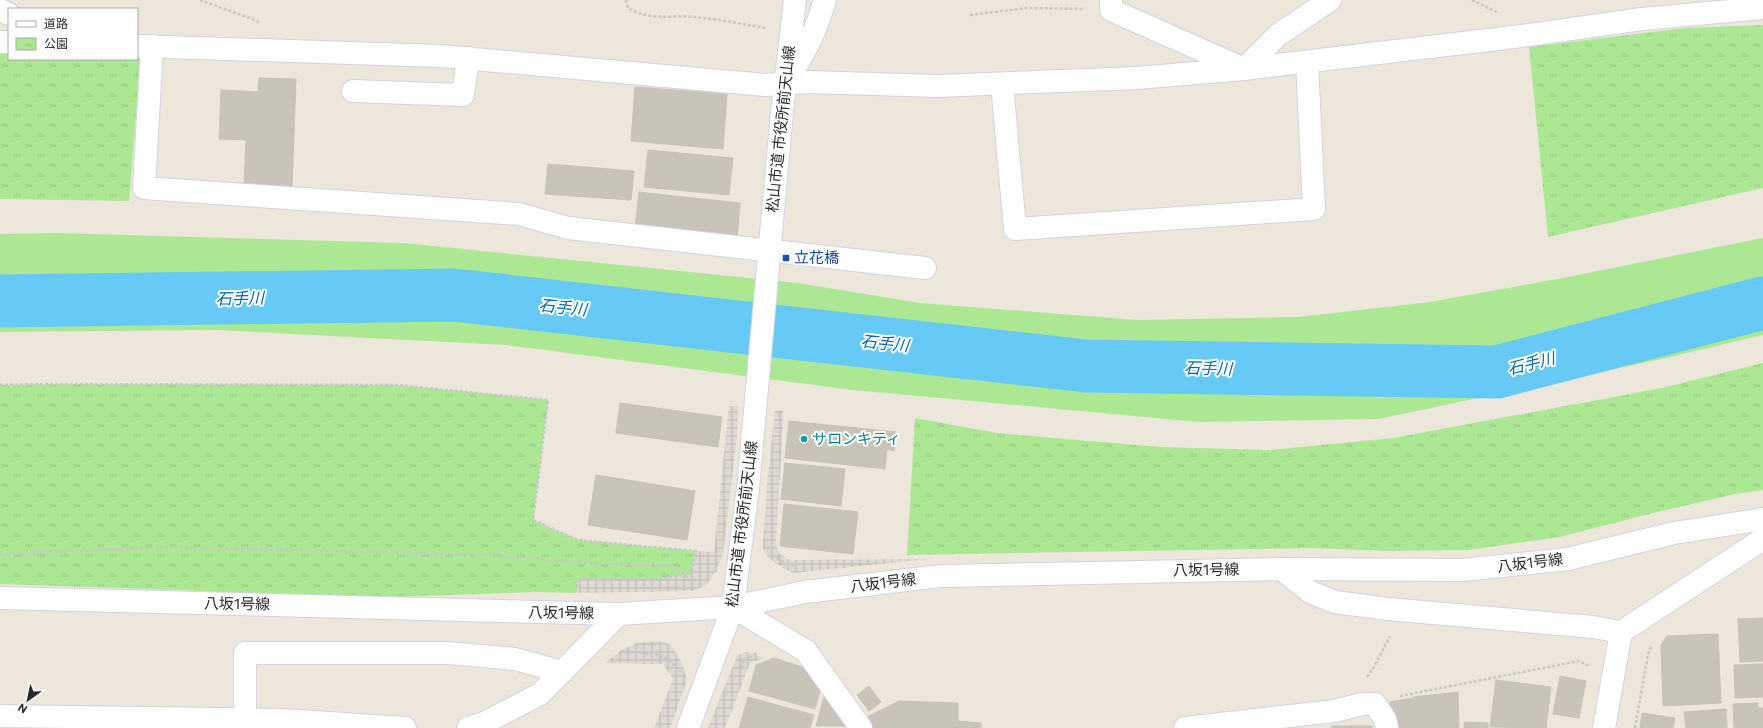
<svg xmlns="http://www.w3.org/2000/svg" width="1763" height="728" font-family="Commissioner,'Noto Sans JP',sans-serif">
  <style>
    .grass { fill: #ace894 }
    .park { fill: url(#park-tufts) }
    .plaza { fill: url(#plaza-grid) }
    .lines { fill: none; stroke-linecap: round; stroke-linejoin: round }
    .river { stroke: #67c9f6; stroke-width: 53 }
    .building { fill: #c8c4ba; stroke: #c9c3b5 }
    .minor-casing { stroke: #d0d3e4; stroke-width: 24 }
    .path { stroke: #c8c8c8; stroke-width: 2.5; stroke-dasharray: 3 2; stroke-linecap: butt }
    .minor { stroke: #fff; stroke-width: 22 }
    .transit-dot { fill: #1a4fb4; stroke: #fff; stroke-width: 1.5 }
    .culture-dot { fill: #0f9aa8; stroke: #fff; stroke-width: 1.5 }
    .labels { text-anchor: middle; stroke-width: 4; stroke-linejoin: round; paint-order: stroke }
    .street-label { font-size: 15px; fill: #2a2a2a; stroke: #fff }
    .transit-label { font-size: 15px; fill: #164399; stroke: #fff; text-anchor: start }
    .culture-label { font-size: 15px; fill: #0d838f; stroke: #fff; text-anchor: start }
    .water-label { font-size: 16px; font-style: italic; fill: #0465a4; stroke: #fff }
  </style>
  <defs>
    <pattern id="park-tufts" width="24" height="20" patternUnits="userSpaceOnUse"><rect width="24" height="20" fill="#ace894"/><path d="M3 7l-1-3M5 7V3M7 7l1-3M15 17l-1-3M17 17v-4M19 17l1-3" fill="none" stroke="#94c780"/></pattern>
    <pattern id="plaza-grid" width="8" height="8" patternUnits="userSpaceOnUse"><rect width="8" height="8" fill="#ddd9d2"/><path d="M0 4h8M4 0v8" fill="none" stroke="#bebab4"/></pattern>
  </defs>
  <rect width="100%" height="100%" fill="#ede6db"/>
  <polygon class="grass" points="56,233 403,243 798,283 920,303 1137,320 1298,317 1430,302 1563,278 1763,238 1763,335 1662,359 1379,419 1198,422 853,390 506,345 215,330 0,332 0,234"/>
  <g class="park">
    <polygon points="1763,25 1763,188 1548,237 1529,47 1685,28"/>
    <polygon points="0,51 9,51 9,59 137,59 137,55 141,55 129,201 0,199"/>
    <polygon points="1763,363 1763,490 1735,494 1653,513 1560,537 1468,550 1389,551 1310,548 907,555 915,418 997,433 1160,447 1270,450 1393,438 1662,388"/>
    <polygon points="51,384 397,385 548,400 533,520 578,540 696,551 691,574 658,579 578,579 577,593 538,592 361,598 178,590 0,584 0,385"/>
  </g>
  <g class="plaza">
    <polygon points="729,406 738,406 737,437 723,553 717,570 710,580 705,586 693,591 577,593 578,579 658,579 691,574 696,551 714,552"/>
    <polygon points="775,410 783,411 783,424 776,541 778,552 787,559 794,560 929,559 793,573 775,563 767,556 763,548 767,485"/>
    <polygon points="655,641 664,642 671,645 682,663 687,680 670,728 654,728 673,679 663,664 605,663 620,651 637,643"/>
    <polygon points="746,652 764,658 750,663 725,728 708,728 736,658 740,654"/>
  </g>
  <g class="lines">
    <polyline class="river" points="0,301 454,295 1086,366 1497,372 1763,303"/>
  </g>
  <g class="building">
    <polygon points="259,78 296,79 292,189 244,186 246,140 219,139 221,90 258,92"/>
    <polygon points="635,87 727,94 723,149 631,141"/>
    <polygon points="648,150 733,158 729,195 644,187"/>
    <polygon points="548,164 634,171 631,200 545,194"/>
    <polygon points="639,192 740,203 737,239 635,228"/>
    <polygon points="620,403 722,417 718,447 616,433"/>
    <polygon points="789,421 896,432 894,451 887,449 885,469 785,458"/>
    <polygon points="785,463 845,469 841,506 781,499"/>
    <polygon points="596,475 695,491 687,540 588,525"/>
    <polygon points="784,504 858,512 853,554 780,546"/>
    <polygon points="1763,618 1763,661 1740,662 1738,619"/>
    <polygon points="1718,634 1721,703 1663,706 1661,645 1667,636"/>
    <polygon points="774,658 812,670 822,683 815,709 749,691 756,665"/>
    <polygon points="1763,664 1763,697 1735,698 1734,665"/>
    <polygon points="1560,676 1586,681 1579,718 1553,714"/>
    <polygon points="1496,680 1551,687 1546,728 1490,727"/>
    <polygon points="869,686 881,702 869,711 857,695"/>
    <polygon points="826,690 850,726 816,726"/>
    <polygon points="1458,692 1459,728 1418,728 1413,697"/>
    <polygon points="748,697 814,715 810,728 739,728"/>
    <polygon points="1412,698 1418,728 1395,728 1390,702"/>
    <polygon points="899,701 958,703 958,721 981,723 981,728 867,728 861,720"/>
    <polygon points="1758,703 1758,708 1763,708 1763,728 1734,728 1733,704"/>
    <polygon points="1726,709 1727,728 1686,728 1684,712"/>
    <polygon points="1642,713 1675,718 1673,728 1640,728"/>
    <polygon points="1464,722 1488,723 1488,728 1464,728"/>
    <rect x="1332" y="726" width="40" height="2"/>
  </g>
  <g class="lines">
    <g class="minor-casing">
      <g id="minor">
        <polyline points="1111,0 1111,10 1244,69 1278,35 1330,0"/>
        <polyline points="0,10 9,14"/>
        <polyline points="0,42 9,42"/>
        <polyline points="137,46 440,56 765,85 809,82 938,86 1137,78 1244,69 1514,37 1642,19 1763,8"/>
        <polyline points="152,46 144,188 519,214 568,228 925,268"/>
        <path d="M788 79C805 53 816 31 825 0"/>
        <polyline points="1002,84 1015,229 1314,209 1307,62"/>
        <polyline points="353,91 463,95 468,58"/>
        <polyline points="1281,569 1310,592 1335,602 1388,609 1593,627 1621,632 1763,539"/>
        <polyline points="0,598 619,614 733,607 805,592 941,576 1281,569 1462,570 1568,559 1674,533 1763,519"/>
        <polyline points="733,607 806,651 861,728"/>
        <polyline points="0,716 283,720 405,728"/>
        <polyline points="245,720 245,653 448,653 515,659 562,672"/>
        <polyline points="468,728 484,723 540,694 619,614"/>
        <polyline points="688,728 733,607 748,488 782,112 795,0"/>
        <polyline points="1185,728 1334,711 1362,704 1375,704 1385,719 1387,728"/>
        <polyline points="1604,728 1621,632"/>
      </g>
    </g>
    <g class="path">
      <polyline points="200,0 255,20 260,23"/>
      <path d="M626 0 628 8C649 21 672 15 694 17 718 19 742 24 765 28"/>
      <polyline points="1472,0 1497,12"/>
      <polyline points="970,15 1027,8 1085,9"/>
      <polyline points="0,385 51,384 397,385 548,400 533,520 578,540 696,551 691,574 658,579 578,579 577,588"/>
      <polyline points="768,546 774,556 786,564 784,568"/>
      <polyline points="0,554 173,547 489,555 590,563 674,566 693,582"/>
      <polyline points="786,564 795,566"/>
      <polyline points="620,651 654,654 666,658 681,671"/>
      <polyline points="741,668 744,660 755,655 756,651"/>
      <polyline points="1367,677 1374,667 1390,636"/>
      <polyline points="1400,696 1579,661 1589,666"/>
      <polyline points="1635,728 1648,654 1652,645"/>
    </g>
    <use href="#minor" class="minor"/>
  </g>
  <rect class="transit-dot" x="782" y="254" width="8" height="8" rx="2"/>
  <circle class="culture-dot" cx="804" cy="439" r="4"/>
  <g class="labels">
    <g class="street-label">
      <text transform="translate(781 129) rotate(-84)" y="5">松山市道 市役所前天山線</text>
      <text transform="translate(742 524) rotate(-83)" y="5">松山市道 市役所前天山線</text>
      <text transform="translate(1530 563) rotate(-7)" y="5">八坂1号線</text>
      <text transform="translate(1206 570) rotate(-1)" y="5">八坂1号線</text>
      <text transform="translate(883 583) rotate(-7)" y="5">八坂1号線</text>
      <text transform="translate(237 604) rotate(1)" y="5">八坂1号線</text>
      <text transform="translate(561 613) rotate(1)" y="5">八坂1号線</text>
    </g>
    <g class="transit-label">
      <text x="794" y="263">立花橋</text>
    </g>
    <g class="culture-label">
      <text x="812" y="444">サロンキティ</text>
    </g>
    <g class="water-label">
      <text transform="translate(240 298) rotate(-1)" y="6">石手川</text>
      <text transform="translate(563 307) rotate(6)" y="6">石手川</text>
      <text transform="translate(885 343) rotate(6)" y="6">石手川</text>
      <text transform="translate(1531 363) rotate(-14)" y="6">石手川</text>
      <text transform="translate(1208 368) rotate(1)" y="6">石手川</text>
    </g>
  </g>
  <rect x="8" y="8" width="130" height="52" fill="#ffffff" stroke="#aaaaaa"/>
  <rect x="16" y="21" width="20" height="6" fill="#ffffff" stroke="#aaaaaa"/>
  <text x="44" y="28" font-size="12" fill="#2a2a2a">道路</text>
  <rect x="16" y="38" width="20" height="12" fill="url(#park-tufts)" stroke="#aaaaaa"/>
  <text x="44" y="48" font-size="12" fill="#2a2a2a">公園</text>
  <g transform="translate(28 700) rotate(213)" stroke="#ffffff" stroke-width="3" paint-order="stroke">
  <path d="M0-3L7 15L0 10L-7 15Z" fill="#2a2a2a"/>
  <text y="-6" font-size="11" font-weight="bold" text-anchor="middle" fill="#2a2a2a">N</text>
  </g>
</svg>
